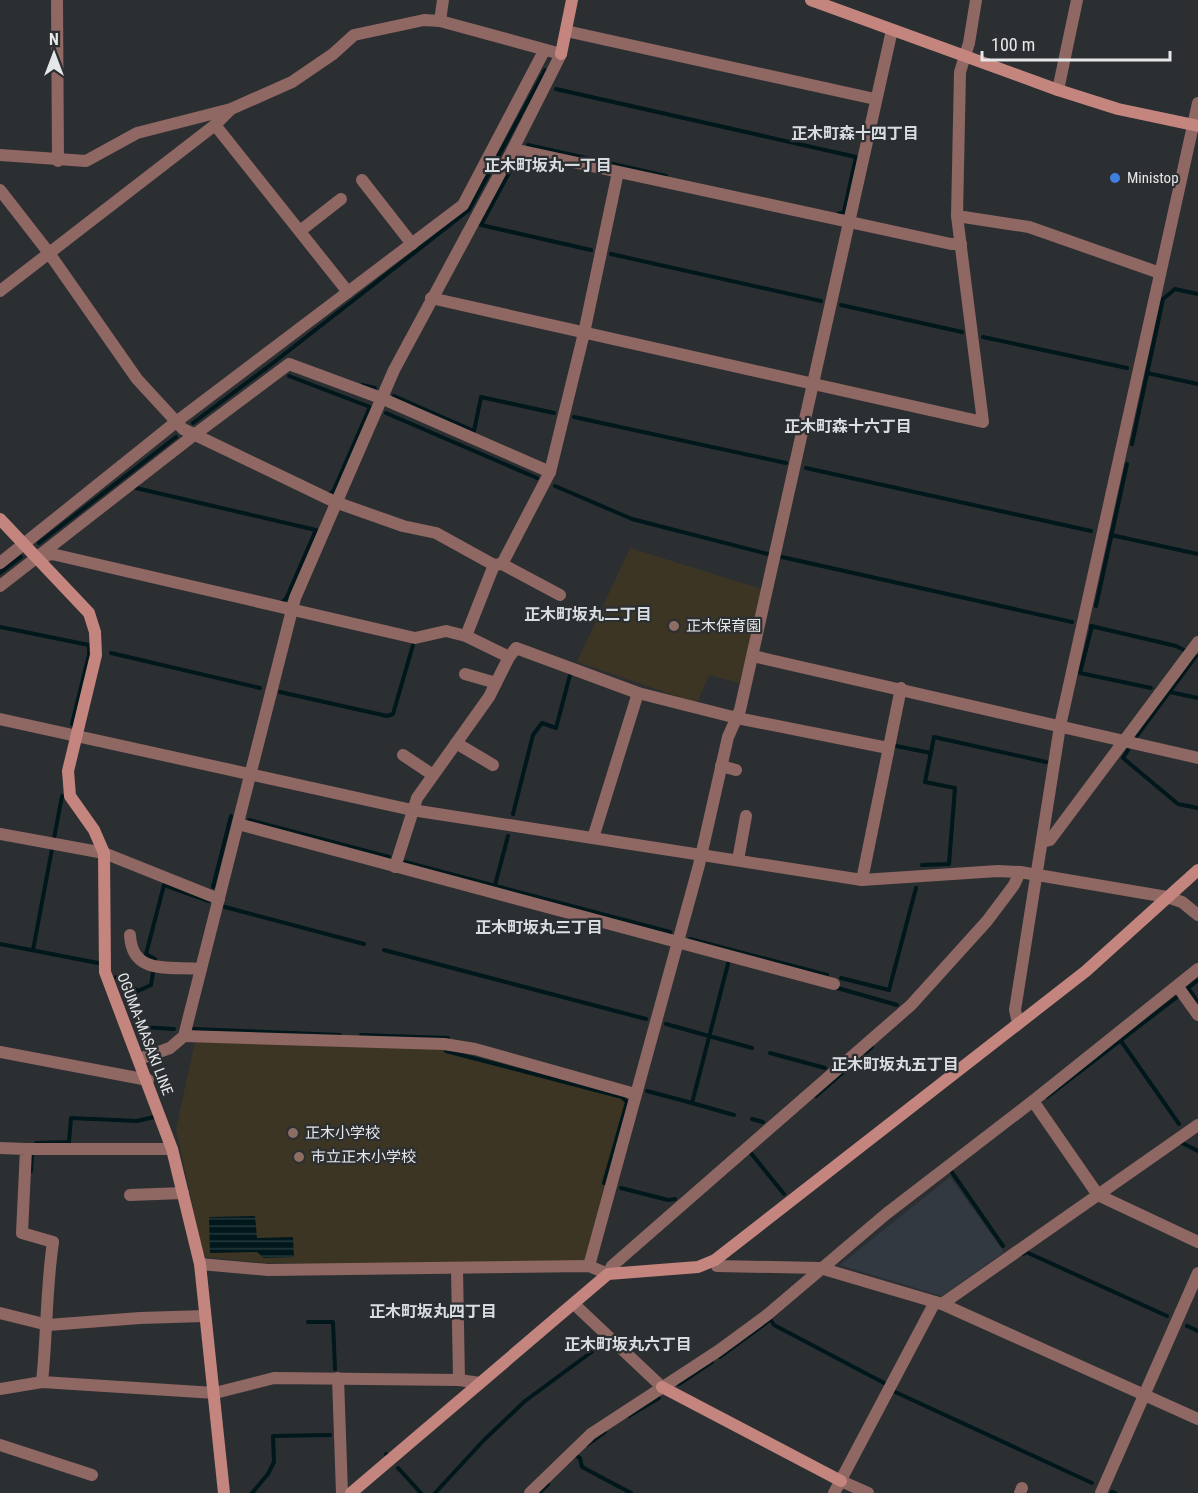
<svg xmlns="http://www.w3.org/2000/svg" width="1198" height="1493" font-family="'Roboto Condensed','Noto Sans JP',sans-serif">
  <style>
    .built { fill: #323940 }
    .education { fill: #3c3524 }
    .water { fill: url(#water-rules) }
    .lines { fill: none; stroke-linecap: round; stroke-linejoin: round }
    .stream { stroke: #00171b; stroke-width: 4 }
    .street { stroke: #8f6763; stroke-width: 12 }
    .secondary { stroke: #c5857f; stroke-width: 12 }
    .shop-dot { fill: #3f7fe0; stroke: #2c2f32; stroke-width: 2 }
    .education-dot { fill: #8d6e63; stroke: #2c2f32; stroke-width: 2 }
    .labels { text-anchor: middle; stroke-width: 4.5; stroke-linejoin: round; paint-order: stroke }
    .poi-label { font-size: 15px; fill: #e5e7e9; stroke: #2c2f32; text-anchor: start }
    .street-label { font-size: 15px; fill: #e5e7e9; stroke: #2c2f32 }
    .neighbourhood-label { font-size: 16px; font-weight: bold; fill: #d9dde1; stroke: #2c2f32 }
  </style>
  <defs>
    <pattern id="water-rules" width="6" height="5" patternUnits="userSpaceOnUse" patternTransform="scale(1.5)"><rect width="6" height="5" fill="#00171b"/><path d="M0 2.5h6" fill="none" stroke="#25393c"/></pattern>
  </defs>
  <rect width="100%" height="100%" fill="#2c2f32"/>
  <polygon class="built" points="950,1177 1004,1252 942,1296 840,1265"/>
  <g class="education">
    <polygon points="630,548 765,590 739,683 709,675 697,703 577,662"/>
    <polygon points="195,1042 448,1049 629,1097 584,1262 312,1264 262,1263 207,1257 203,1253 176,1129"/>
  </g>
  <polygon class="water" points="255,1216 257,1238 293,1237 294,1257 264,1258 257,1252 210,1253 209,1217"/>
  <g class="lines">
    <g class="stream">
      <polyline points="556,89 856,157 844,212 838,214"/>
      <polyline points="528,145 666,176"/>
      <polyline points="518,156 481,225 591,250"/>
      <polyline points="611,254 821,301"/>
      <polyline points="841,305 962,332"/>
      <polyline points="983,337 1127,368"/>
      <polyline points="264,370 469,210 545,70"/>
      <polyline points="1147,373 1198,384"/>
      <polyline points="289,376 370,407 333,492 328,494"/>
      <polyline points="362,385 375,388"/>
      <polyline points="394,396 474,431 481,397 554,413"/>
      <polyline points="386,413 537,478"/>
      <polyline points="574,417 786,463"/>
      <polyline points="193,423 265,369"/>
      <polyline points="1132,444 1163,299 1175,289 1198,294"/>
      <polyline points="806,468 1091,531"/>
      <polyline points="555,486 632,519 768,554"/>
      <polyline points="136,488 316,530 286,599 282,602"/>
      <polyline points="1111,535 1198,554"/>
      <polyline points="39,543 176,437"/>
      <polyline points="782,557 1072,622"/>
      <polyline points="0,573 21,557"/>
      <polyline points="1096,606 1127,464"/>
      <polyline points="1091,626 1176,646 1186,651"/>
      <polyline points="1092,626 1080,673 1151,688"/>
      <polyline points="0,627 89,645 89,655 72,724"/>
      <polyline points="111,653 260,688"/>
      <polyline points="280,692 387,716 393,714 413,645"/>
      <polyline points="1170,692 1198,698"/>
      <polyline points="1136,737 1196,656"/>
      <polyline points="896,746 931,753"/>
      <polyline points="1128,750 1123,758 1178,804 1198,808"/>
      <polyline points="513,814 533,735 542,723 556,728 570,675"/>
      <polyline points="249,820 389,857"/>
      <polyline points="405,862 670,932"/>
      <polyline points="922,865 949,864 955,788 925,782 934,737 1046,762"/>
      <polyline points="495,885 508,836"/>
      <polyline points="213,887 231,816"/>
      <polyline points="225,907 364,944"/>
      <polyline points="690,939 827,975"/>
      <polyline points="0,944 98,963"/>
      <polyline points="33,950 62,796"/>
      <polyline points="384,950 646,1019"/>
      <polyline points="116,977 138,991 151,985 155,959 146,954 164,885 209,901"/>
      <polyline points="841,978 889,990 916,888"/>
      <polyline points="1198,980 1188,988 1198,1002"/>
      <polyline points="834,987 897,1005"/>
      <polyline points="666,1024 752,1048"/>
      <polyline points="141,1027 174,1029"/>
      <polyline points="194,1029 340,1035"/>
      <polyline points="361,1035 448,1038"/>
      <polyline points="1121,1041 1179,1124"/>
      <polyline points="446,1051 622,1097 627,1102 604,1183"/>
      <polyline points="770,1053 825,1068"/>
      <polyline points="647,1091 692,1103 729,960"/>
      <polyline points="816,1096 872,1047"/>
      <polyline points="1047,1097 1177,997"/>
      <polyline points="692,1103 734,1115"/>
      <polyline points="752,1119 763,1122"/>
      <polyline points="1180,1142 1198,1151"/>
      <polyline points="36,1143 69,1142 71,1118 137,1121 154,1117"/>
      <polyline points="750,1152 784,1194"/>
      <polyline points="31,1171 32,1154"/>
      <polyline points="951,1171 1003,1246"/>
      <polyline points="621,1188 668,1200 675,1199"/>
      <polyline points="1023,1254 1026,1252 1167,1316"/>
      <polyline points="770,1319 774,1325 886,1384"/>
      <polyline points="308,1322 333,1322 335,1369"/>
      <polyline points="1187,1326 1198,1331"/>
      <polyline points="720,1357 770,1320"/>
      <polyline points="679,1384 712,1362"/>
      <polyline points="893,1391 1092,1483"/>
      <polyline points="629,1416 659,1398"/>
      <polyline points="587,1445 605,1432"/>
      <polyline points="386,1454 387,1455"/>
      <polyline points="575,1455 580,1458 582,1467 631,1493"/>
      <polyline points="398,1468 421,1493"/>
      <polyline points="1112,1492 1115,1493"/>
      <polyline points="252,1493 268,1474 274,1462 273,1436 330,1435"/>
      <polyline points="435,1493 484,1440 525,1401 601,1345"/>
      <polyline points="539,1493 548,1484"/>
    </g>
    <g class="street">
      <polyline points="57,0 58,161"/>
      <polyline points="440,21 443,0"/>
      <polyline points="566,31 875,99"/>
      <polyline points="1058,90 1077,0"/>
      <polyline points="215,125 348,292"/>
      <polyline points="513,149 951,244 961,244"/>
      <polyline points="0,155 86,161 137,133 231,109 292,82 333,54 354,35 424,20 440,21 561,54 513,149 394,370 295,598 184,1036 170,1048 139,1059"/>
      <polyline points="362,180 412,244"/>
      <polyline points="0,190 49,253 137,379 183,429 335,502 403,526 436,533 494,565 502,564 560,595"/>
      <polyline points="957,216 1029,227 1160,273"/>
      <polyline points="300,231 341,199"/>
      <polyline points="0,291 215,125 230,110"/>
      <polyline points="431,298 983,422 957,216 960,72 969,43 976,0"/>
      <polyline points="37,558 52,554 415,638 446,631 466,636 509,657 516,648 638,693 737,718 888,748"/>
      <polyline points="0,563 176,422 463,205 544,51"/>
      <polyline points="502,564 550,472 584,333 618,172"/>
      <polyline points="0,586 194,435 289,364 381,398 550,472"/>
      <polyline points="466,636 494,565"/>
      <polyline points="753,656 1198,758"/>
      <polyline points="465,674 496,683"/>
      <polyline points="0,719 412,810 862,880 998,871 1020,872 1167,897 1182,902 1198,915"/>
      <polyline points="456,743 493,765"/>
      <polyline points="403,755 433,775"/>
      <polyline points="721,766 736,770"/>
      <polyline points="238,824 834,984"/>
      <polyline points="0,834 104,853 219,899"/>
      <polyline points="593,838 638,693"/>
      <polyline points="1042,842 1050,840 1198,642"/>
      <polyline points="738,860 746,816"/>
      <polyline points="395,867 417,798 489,697 509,657"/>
      <polyline points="862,880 901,688"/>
      <path d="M130 935C132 976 170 966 201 969"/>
      <polyline points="1178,987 1198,1015"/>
      <polyline points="1018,1023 1015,1010 1060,726 1198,103"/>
      <polyline points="184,1036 444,1044 475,1049 635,1094"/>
      <polyline points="0,1052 148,1080"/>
      <polyline points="1033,1101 1098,1195 1198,1242"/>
      <path d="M0 1148 26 1149 22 1233 53 1242C46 1289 47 1335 42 1382"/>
      <polyline points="26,1149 172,1149"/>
      <polyline points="130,1195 183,1193"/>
      <polyline points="715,1260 717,1266 820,1268 942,1304 1198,1419"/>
      <polyline points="200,1264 268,1270 589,1266 608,1274 612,1266 911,1005 987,921 1014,885 1020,872"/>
      <polyline points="589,1266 699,865 728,737 740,710 892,30"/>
      <polyline points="457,1269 459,1380"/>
      <polyline points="574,1304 662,1387"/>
      <polyline points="942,1304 1198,1125"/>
      <polyline points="0,1313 48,1325 140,1318 205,1316"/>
      <polyline points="338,1378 342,1493"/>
      <polyline points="0,1389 42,1382 215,1393 274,1378 459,1380 480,1383"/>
      <polyline points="0,1445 92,1475"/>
      <polyline points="841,1481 868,1493"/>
      <polyline points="530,1493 591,1434 718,1351 767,1315 886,1214 1033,1101 1198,969"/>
      <polyline points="834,1493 935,1302"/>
      <polyline points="1020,1493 1022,1488"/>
      <polyline points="1101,1493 1198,1273"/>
    </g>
    <g class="secondary">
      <polyline points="811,0 1058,90 1118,109 1198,126"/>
      <polyline points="561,54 572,0"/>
      <polyline points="0,519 89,613 95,632 96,655 68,771 70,796 94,830 104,853 105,972 172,1149 200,1264 224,1493"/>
      <polyline points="662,1387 841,1481"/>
      <polyline points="351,1493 608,1274 698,1267 715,1260 1086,971 1198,870"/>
    </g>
  </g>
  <circle class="shop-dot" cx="1115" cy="178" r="6"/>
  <g class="education-dot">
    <circle cx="674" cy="626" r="6"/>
    <circle cx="293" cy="1133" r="6"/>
    <circle cx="299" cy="1157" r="6"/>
  </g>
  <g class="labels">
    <g class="poi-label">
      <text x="1127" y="183">Ministop</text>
      <text x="686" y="631">正木保育園</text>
      <text x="305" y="1138">正木小学校</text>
      <text x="311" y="1162">市立正木小学校</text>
    </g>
    <g class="street-label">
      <text transform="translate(145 1034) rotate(69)" y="5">OGUMA-MASAKI LINE</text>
    </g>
    <g class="neighbourhood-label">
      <text x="855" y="139">正木町森十四丁目</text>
      <text x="548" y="171">正木町坂丸一丁目</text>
      <text x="848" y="432">正木町森十六丁目</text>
      <text x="588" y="620">正木町坂丸二丁目</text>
      <text x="539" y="933">正木町坂丸三丁目</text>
      <text x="895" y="1070">正木町坂丸五丁目</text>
      <text x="433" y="1317">正木町坂丸四丁目</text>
      <text x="628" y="1350">正木町坂丸六丁目</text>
    </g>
  </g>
  <g transform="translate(54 54)" stroke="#2c2f32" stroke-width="4.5" paint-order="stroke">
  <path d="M0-4.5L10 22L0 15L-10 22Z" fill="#e5e7e9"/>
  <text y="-9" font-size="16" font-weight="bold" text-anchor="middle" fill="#e5e7e9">N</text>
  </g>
  <path d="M982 51v9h188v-9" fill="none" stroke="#e5e7e9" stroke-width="3"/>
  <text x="991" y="51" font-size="18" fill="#e5e7e9" stroke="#2c2f32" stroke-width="4.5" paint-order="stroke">100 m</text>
</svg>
